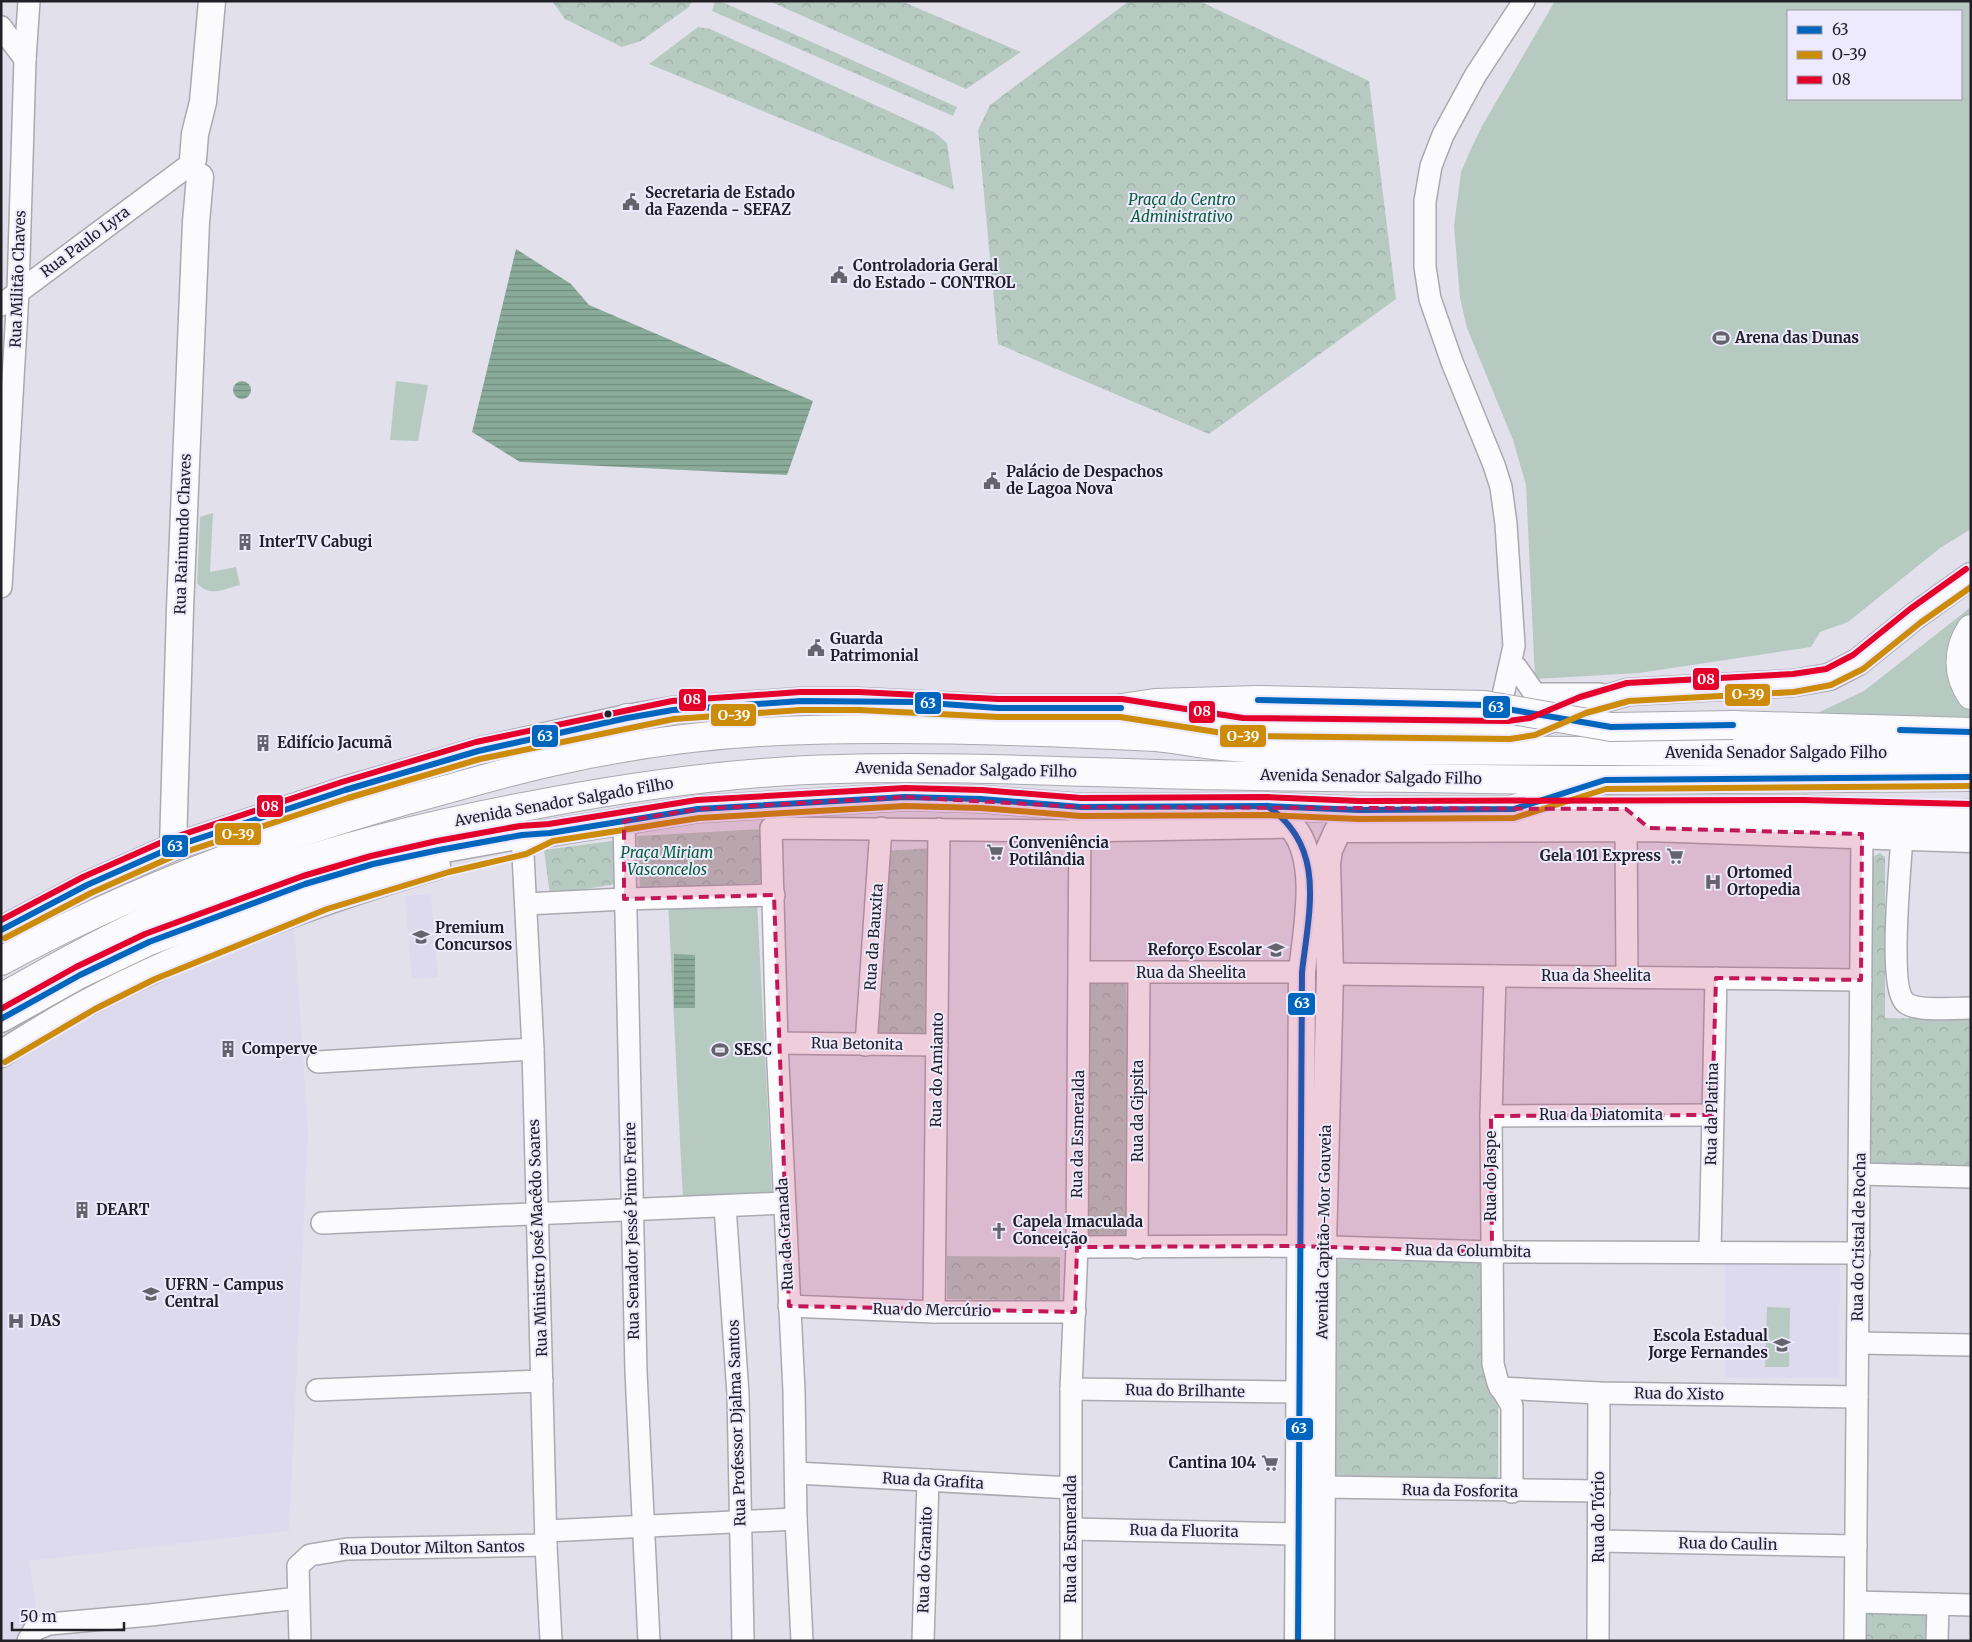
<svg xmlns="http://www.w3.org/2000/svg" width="1972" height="1642" font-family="Merriweather,serif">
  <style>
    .built { fill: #dddaed }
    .green { fill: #b7cac2; fill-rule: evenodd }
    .park { fill: url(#park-crowns) }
    .water { fill: url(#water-rules) }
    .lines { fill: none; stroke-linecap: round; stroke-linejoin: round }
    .minor-casing { stroke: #aaa9b0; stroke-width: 24 }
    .major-casing { stroke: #aaa9b0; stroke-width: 29 }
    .highway-casing { stroke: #aaa9b0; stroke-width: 30 }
    .minor { stroke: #fbfafc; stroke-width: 21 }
    .major { stroke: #fbfafc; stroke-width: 26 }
    .highway { stroke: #fbfafc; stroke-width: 28 }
    .highway-bridge-casing { stroke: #aaa9b0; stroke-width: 30; stroke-linecap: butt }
    .highway-bridge { stroke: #fbfafc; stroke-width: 28 }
    .bus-1-casing { stroke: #edeafd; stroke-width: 10 }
    .bus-2-casing { stroke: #edeafd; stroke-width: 10 }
    .bus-3-casing { stroke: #edeafd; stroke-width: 10 }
    .bus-1 { stroke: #0065bd; stroke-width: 6 }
    .bus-2 { stroke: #cc8b08; stroke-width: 6 }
    .bus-3 { stroke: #e4002b; stroke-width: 6 }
    .marked { fill: #c2185b; fill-opacity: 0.2; stroke: #c2185b; stroke-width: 4; stroke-dasharray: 10 6; stroke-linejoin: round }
    .bus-dot { fill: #212027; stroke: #edeafd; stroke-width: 2 }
    .labels { text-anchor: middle; stroke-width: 4; stroke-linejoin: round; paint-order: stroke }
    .poi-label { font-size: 15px; font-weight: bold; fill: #212027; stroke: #edeafd; text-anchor: start }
    .park-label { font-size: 15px; font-style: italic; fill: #065d39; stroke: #edeafd }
    .street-label { font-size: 15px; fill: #212027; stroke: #edeafd }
    .line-badge { stroke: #edeafd; stroke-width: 2 }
    .badge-label { font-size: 14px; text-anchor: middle; font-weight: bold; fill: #fff }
  </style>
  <defs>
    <pattern id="park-crowns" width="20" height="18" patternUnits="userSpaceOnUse" patternTransform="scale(1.25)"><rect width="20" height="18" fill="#b7cac2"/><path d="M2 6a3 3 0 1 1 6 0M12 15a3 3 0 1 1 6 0" fill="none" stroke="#9dada7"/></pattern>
    <pattern id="water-rules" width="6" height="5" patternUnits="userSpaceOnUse" patternTransform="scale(1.25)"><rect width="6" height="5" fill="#8aab9a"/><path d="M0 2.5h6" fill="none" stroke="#708b7e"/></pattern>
  </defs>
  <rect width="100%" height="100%" fill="#e2e1eb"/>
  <g class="built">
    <polygon points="431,894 438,977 412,979 405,896"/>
    <polygon points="294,923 308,1133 289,1531 29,1561 41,1641 1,1641 1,1068 87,1016 145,987"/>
    <polygon points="1725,1263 1840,1264 1839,1378 1725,1378"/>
  </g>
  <g class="green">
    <path d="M1555 1H1971V529L1940 548 1848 622 1820 632 1811 647 1639 673 1535 679 1526 485 1513 440 1467 328 1460 298 1454 226 1461 172 1470 151 1482 126ZM1788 11H1961V99H1788Z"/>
    <polygon points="396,381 428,385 418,441 390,440"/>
    <path d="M213 513 210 572 236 567 240 585C223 589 210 598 197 583L200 517Z"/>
    <polygon points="1971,607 1961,701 1971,713 1971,723 1809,717 1864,691"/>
    <polygon points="722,899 733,908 749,908 757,900 772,1193 683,1201 668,900"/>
    <polygon points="1767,1307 1790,1308 1789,1367 1765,1367"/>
  </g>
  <g class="park">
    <polygon points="552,1 692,1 689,7 641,41 622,47 565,19"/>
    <polygon points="715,1 720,1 957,107 953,116 712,11"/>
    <polygon points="769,1 901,1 1021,52 966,89"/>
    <polygon points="1129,1 1199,1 1369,81 1396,299 1209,434 998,344 978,130 990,105"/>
    <polygon points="698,27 710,29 934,132 947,143 954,190 649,64"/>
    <polygon points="762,829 766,882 640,890 637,836"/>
    <polygon points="618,840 621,883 550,895 544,850"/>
    <polygon points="932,848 933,943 925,1040 872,1040 885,851"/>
    <polygon points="1880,853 1885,857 1885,1018 1971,1019 1971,1166 1870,1165 1871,858"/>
    <polygon points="1086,980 1126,981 1133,1239 1079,1246"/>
    <polygon points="947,1256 1060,1257 1060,1300 947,1299"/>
    <polygon points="1487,1257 1498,1397 1498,1490 1324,1477 1327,1260"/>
    <polygon points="1861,1612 1931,1613 1931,1641 1861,1641"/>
  </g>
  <g class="water">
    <polygon points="516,249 571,284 589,305 813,401 787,475 520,462 472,432"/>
    <circle cx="242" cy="390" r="9"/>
    <polygon points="674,954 695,955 695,1008 674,1008"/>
  </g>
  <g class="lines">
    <g class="minor-casing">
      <g id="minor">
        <polyline points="1,27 25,59"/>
        <polyline points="1,305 188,166"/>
        <polyline points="1,587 18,292 25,59 29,1"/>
        <polyline points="1516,667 1535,694 1600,694"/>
        <polyline points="1497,722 1514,646 1506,524 1501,487 1494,465 1452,362 1430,299 1425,267 1425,201 1431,166 1443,135 1475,76 1524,1"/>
        <polyline points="624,821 636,1372 649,1641"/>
        <polyline points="1626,828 1627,976"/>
        <polyline points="522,835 533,1049 546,1545 551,1641"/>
        <path d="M1902 835C1901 863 1887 988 1906 1003 1918 1012 1955 1008 1971 1008"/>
        <polyline points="526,904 624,899 774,895"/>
        <polyline points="1080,972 1302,972"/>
        <polyline points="1330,974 1861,980"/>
        <polyline points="1495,976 1491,1116 1493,1364 1498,1383 1512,1406 1512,1492"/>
        <polyline points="777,1043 937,1045"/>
        <polyline points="866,1045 881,828"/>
        <polyline points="318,1062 533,1049"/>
        <polyline points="1491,1116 1712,1115"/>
        <polyline points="1859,1174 1971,1177"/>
        <polyline points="725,1206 738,1394 743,1641"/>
        <polyline points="322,1223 784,1203"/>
        <polyline points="1077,1247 1299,1246 1492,1252 1859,1253"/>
        <polyline points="1137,1248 1139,973"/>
        <polyline points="1710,1251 1716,978"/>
        <polyline points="789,1306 934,1312 1075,1312"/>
        <polyline points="934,1312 939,829"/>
        <polyline points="1858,1343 1971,1345"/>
        <polyline points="1500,1388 1599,1393 1857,1397"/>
        <polyline points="1071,1389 1298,1392"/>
        <polyline points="317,1390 542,1381"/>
        <polyline points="796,1473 1071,1488"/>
        <polyline points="1322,1487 1599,1491"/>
        <polyline points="1071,1529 1298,1534"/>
        <polyline points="546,1531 796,1519"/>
        <polyline points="1599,1541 1856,1546"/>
        <polyline points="1856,1602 1971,1605"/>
        <polyline points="28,1641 34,1630 49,1624 150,1615 298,1598"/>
        <polyline points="300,1641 298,1566 310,1555 347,1549 546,1545"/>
        <polyline points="802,1641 796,1519 794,1391 777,1043 771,828 1079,831 1293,827"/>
        <polyline points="923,1641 928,1480"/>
        <polyline points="1071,1641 1071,1389 1077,1247 1080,819"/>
        <polyline points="1598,1641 1599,1393"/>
        <polyline points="1855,1641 1862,834"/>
        <polyline points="1937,1641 1938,1604"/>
      </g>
    </g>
    <g class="major-casing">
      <g id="major">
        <polyline points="193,159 195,134 203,102 212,1"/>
        <path d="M1267 806C1276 812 1286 819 1293 828 1321 862 1306 931 1302 972L1298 1641"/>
        <polyline points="173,847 180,609 196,222 200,177"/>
        <polyline points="1,930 87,885 173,847 345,790 478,751 627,718 673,710 801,701 859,701 998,708 1121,708 1242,727 1509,730 1532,727 1583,705 1628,692 1794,683 1829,677 1858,662 1915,616 1971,576"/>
        <polyline points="1,1019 80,975 149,942 305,884 373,864 439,850 522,835 550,833 698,809 905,797 981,799 1081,807 1267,806 1359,810 1803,809 1949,814 1971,813"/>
        <path d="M1 1054C31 1035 61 1016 92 1000 202 943 319 901 437 866"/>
        <polyline points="1321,1641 1323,1246 1330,974 1327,864 1329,850 1337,832 1344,829 1649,828 1971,839"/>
      </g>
    </g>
    <g class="highway-casing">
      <g id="highway">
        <path d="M1971 629C1957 650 1957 674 1971 695"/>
        <polyline points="1121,708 1155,703 1258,700"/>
        <polyline points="1733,725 1971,732"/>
        <polyline points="1200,733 1242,727"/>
        <polyline points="568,753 627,718"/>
        <polyline points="1514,809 1581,787"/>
        <path d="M1 961C144 883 298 828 455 787 487 778 519 769 551 762 635 743 723 732 809 730 925 727 1041 731 1156 737 1178 739 1200 744 1222 746 1244 748 1267 749 1289 750L1971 752"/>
        <path d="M1 998C71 958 143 919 218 890 323 850 430 824 539 804 639 785 739 771 840 769 978 765 1116 775 1254 776 1372 777 1489 780 1607 780 1728 780 1850 777 1971 777"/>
      </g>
    </g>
    <use href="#minor" class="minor"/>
    <use href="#major" class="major"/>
    <use href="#highway" class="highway"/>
    <g class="highway-bridge-casing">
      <polyline id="highway-bridge" points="1258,700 1484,705 1611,727 1733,725"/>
    </g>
    <use href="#highway-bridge" class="highway-bridge"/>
    <g class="bus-1-casing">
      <g id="bus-1">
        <polyline points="1258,700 1484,705 1611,727 1733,725"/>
        <polyline points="1900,730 1971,732"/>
        <path d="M1267 806C1327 846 1309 910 1302 972L1298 1641"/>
        <polyline points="1,930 87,885 173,847 345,790 478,751 627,718 673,710 801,701 916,702 998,708 1121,708"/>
        <polyline points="1,1019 80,975 149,942 305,884 373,864 439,850 522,835 550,833 698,809 905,797 981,799 1081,807 1267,806 1359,810 1514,809 1605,780 1971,777"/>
      </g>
    </g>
    <g class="bus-2-casing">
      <g id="bus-2">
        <polyline points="5,938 91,893 176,855 348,798 480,759 674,719 801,710 859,710 998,717 1120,717 1242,736 1510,739 1535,735 1586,713 1629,701 1794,692 1831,685 1863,669 1920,623 1971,587"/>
        <polyline points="5,1062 95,1009 155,979 327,909 449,872 526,854 553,841 699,818 905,806 981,808 1081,816 1267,815 1359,819 1514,818 1606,789 1971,786"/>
      </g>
    </g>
    <g class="bus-3-casing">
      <g id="bus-3">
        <polyline points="1,920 83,877 169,839 342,782 476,742 672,701 800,692 859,692 998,699 1122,699 1243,718 1508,721 1530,718 1580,697 1627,683 1793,674 1826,669 1853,655 1910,609 1966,569"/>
        <polyline points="1,1009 76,967 145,934 303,876 371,856 437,841 520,826 549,824 697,800 905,788 982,790 1081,798 1267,797 1359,801 1803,800 1971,804"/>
      </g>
    </g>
    <use href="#bus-1" class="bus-1"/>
    <use href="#bus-2" class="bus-2"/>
    <use href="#bus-3" class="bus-3"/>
  </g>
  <path class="marked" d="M905 797 1081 807 1626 809 1649 828 1862 834 1861 980 1716 978 1712 1115 1491 1116 1492 1252 1299 1246 1077 1247 1075 1312 789 1306 774 895 624 899V821L698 809Z"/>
  <defs>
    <g id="civic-bare" transform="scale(1.35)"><path d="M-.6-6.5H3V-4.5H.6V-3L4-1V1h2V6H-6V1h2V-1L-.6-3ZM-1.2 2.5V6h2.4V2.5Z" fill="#65646c" stroke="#edeafd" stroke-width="2.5" paint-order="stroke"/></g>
    <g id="stadium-bare" transform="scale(1.35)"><path d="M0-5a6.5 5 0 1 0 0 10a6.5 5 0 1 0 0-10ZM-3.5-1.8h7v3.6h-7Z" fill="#65646c" stroke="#edeafd" stroke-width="2.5" paint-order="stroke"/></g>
    <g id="building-bare" transform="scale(1.35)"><path d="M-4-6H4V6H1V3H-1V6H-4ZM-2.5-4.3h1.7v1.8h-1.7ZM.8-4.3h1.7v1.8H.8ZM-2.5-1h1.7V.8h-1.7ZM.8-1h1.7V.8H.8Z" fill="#65646c" stroke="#edeafd" stroke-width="2.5" paint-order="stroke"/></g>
    <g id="supermarket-bare" transform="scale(1.35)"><path d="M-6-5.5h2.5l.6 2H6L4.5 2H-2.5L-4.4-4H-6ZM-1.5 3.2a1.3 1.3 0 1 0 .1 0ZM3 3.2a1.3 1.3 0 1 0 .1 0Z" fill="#65646c" stroke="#edeafd" stroke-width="2.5" paint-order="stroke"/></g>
    <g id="hospital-bare" transform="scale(1.35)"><path d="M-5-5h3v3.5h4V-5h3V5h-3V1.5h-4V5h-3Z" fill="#65646c" stroke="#edeafd" stroke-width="2.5" paint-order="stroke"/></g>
    <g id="school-bare" transform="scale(1.35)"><path d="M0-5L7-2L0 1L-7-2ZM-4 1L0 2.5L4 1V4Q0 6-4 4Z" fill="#65646c" stroke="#edeafd" stroke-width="2.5" paint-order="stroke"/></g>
    <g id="church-bare" transform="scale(1.35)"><path d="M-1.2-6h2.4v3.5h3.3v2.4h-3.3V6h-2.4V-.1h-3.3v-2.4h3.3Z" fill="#65646c" stroke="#edeafd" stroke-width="2.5" paint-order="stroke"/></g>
    <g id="university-bare" transform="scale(1.35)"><path d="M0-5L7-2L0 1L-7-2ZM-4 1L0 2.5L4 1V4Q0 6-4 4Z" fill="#65646c" stroke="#edeafd" stroke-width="2.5" paint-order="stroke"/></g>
  </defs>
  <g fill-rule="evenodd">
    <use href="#civic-bare" x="631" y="202"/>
    <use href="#civic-bare" x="839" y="275"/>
    <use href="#stadium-bare" x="1721" y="338"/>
    <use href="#civic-bare" x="992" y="481"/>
    <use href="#building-bare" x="245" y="542"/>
    <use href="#civic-bare" x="816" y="648"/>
    <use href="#building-bare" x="263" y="743"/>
    <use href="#supermarket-bare" x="995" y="852"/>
    <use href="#supermarket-bare" x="1675" y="856"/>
    <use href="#hospital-bare" x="1713" y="882"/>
    <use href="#school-bare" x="421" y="937"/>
    <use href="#school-bare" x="1276" y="950"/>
    <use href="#building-bare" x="228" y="1049"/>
    <use href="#stadium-bare" x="720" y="1050"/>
    <use href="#building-bare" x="82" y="1210"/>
    <use href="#church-bare" x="999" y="1231"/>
    <use href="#university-bare" x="151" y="1294"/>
    <use href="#hospital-bare" x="16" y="1321"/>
    <use href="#school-bare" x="1782" y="1345"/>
    <use href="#supermarket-bare" x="1270" y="1463"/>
  </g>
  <circle class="bus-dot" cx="608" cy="714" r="4.5"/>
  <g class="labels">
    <g class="poi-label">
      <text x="645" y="198">Secretaria de Estado<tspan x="645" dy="17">da Fazenda - SEFAZ</tspan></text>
      <text x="853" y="271">Controladoria Geral<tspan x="853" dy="17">do Estado - CONTROL</tspan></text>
      <text x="1735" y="343">Arena das Dunas</text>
      <text x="1006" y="477">Palácio de Despachos<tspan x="1006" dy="17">de Lagoa Nova</tspan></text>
      <text x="259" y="547">InterTV Cabugi</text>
      <text x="830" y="644">Guarda<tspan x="830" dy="17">Patrimonial</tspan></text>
      <text x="277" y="748">Edifício Jacumã</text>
      <text x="1009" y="848">Conveniência<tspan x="1009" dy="17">Potilândia</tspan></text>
      <text x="1661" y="861" text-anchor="end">Gela 101 Express</text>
      <text x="1727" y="878">Ortomed<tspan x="1727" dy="17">Ortopedia</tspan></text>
      <text x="435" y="933">Premium<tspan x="435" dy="17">Concursos</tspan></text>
      <text x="1262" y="955" text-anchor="end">Reforço Escolar</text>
      <text x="242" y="1054">Comperve</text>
      <text x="734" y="1055">SESC</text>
      <text x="96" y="1215">DEART</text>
      <text x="1013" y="1227">Capela Imaculada<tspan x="1013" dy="17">Conceição</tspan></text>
      <text x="165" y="1290">UFRN - Campus<tspan x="165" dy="17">Central</tspan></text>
      <text x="30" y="1326">DAS</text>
      <text x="1768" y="1341" text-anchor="end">Escola Estadual<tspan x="1768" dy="17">Jorge Fernandes</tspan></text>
      <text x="1256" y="1468" text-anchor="end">Cantina 104</text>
    </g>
    <g class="park-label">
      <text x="1182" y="205">Praça do Centro<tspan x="1182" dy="17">Administrativo</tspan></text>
      <text x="667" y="858">Praça Miriam<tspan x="667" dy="17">Vasconcelos</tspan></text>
    </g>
    <g class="street-label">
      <text transform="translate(85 242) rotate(-37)" y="5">Rua Paulo Lyra</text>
      <text transform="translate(18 279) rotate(-88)" y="5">Rua Militão Chaves</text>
      <text transform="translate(183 534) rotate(-88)" y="5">Rua Raimundo Chaves</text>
      <text x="1776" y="758">Avenida Senador Salgado Filho</text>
      <text transform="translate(966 770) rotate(1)" y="5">Avenida Senador Salgado Filho</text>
      <text transform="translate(1371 777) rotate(1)" y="5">Avenida Senador Salgado Filho</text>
      <text transform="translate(564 802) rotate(-10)" y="5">Avenida Senador Salgado Filho</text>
      <text transform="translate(874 937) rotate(-86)" y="5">Rua da Bauxita</text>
      <text x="1191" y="978">Rua da Sheelita</text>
      <text x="1596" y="981">Rua da Sheelita</text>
      <text transform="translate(857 1044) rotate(1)" y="5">Rua Betonita</text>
      <text transform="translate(937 1070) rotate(-89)" y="5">Rua do Amianto</text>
      <text transform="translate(1138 1111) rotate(-90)" y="5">Rua da Gipsita</text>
      <text transform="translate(1712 1114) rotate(-89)" y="5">Rua da Platina</text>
      <text x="1601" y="1120">Rua da Diatomita</text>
      <text transform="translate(1078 1134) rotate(-89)" y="5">Rua da Esmeralda</text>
      <text transform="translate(1491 1176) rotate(-90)" y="5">Rua do Jaspe</text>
      <text transform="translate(632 1231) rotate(-91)" y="5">Rua Senador Jessé Pinto Freire</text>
      <text transform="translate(1324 1232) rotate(-89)" y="5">Avenida Capitão-Mor Gouveia</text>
      <text transform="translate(785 1234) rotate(-93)" y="5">Rua da Granada</text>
      <text transform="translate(1859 1237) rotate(-89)" y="5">Rua do Cristal de Rocha</text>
      <text transform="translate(538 1238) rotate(-92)" y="5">Rua Ministro José Macêdo Soares</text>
      <text transform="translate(1468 1251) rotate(1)" y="5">Rua da Columbita</text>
      <text transform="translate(932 1310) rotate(1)" y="5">Rua do Mercúrio</text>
      <text transform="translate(1185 1391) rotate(1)" y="5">Rua do Brilhante</text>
      <text transform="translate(1679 1394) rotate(1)" y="5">Rua do Xisto</text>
      <text transform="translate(737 1423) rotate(-92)" y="5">Rua Professor Djalma Santos</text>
      <text transform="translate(933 1481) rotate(3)" y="5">Rua da Grafita</text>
      <text transform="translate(1460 1491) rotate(1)" y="5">Rua da Fosforita</text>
      <text transform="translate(1599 1517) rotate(-90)" y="5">Rua do Tório</text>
      <text transform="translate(1184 1531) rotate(1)" y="5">Rua da Fluorita</text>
      <text transform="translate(1071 1539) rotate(-90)" y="5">Rua da Esmeralda</text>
      <text transform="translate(1728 1544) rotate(1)" y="5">Rua do Caulin</text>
      <text transform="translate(432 1548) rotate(-1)" y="5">Rua Doutor Milton Santos</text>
      <text transform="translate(925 1560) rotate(-88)" y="5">Rua do Granito</text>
    </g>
  </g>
  <g class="line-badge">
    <rect x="1692" y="667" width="28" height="24" rx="5" fill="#e4002b"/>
    <rect x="1724" y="683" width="47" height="24" rx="5" fill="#cc8b08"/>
    <rect x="678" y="688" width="29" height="24" rx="5" fill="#e4002b"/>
    <rect x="914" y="691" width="28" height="24" rx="5" fill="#0065bd"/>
    <rect x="1482" y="695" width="29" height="24" rx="5" fill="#0065bd"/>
    <rect x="1188" y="700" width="28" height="24" rx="5" fill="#e4002b"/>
    <rect x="710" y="703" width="47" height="24" rx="5" fill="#cc8b08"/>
    <rect x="1219" y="724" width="48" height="24" rx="5" fill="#cc8b08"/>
    <rect x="531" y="724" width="28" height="24" rx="5" fill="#0065bd"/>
    <rect x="256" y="794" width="28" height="24" rx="5" fill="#e4002b"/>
    <rect x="214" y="822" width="48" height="24" rx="5" fill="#cc8b08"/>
    <rect x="161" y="834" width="28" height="24" rx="5" fill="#0065bd"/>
    <rect x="1287" y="992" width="29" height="24" rx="5" fill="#0065bd"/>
    <rect x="1285" y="1417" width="29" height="24" rx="5" fill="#0065bd"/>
  </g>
  <g class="badge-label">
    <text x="1706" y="684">08</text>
    <text x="1748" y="699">O-39</text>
    <text x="692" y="704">08</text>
    <text x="928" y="708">63</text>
    <text x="1496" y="712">63</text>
    <text x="1202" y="716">08</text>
    <text x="734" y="720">O-39</text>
    <text x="1243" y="741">O-39</text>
    <text x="545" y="741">63</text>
    <text x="270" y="811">08</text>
    <text x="238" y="839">O-39</text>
    <text x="175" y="851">63</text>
    <text x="1302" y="1008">63</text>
    <text x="1299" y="1433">63</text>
  </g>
  <rect width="1972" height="1642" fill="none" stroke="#212027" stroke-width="5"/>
  <rect x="1787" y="10" width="175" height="90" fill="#edeafd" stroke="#9b99a7"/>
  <rect x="1797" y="26" width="25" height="8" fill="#0065bd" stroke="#9b99a7"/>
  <text x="1832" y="35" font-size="15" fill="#212027">63</text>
  <rect x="1797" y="51" width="25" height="8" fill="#cc8b08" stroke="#9b99a7"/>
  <text x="1832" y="60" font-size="15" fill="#212027">O-39</text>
  <rect x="1797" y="76" width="25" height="8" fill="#e4002b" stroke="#9b99a7"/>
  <text x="1832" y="85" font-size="15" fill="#212027">08</text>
  <path d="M12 1622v8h112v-8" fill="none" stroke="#212027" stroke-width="2.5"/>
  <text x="20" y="1622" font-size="15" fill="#212027" stroke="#edeafd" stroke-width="4" paint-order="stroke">50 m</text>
</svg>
